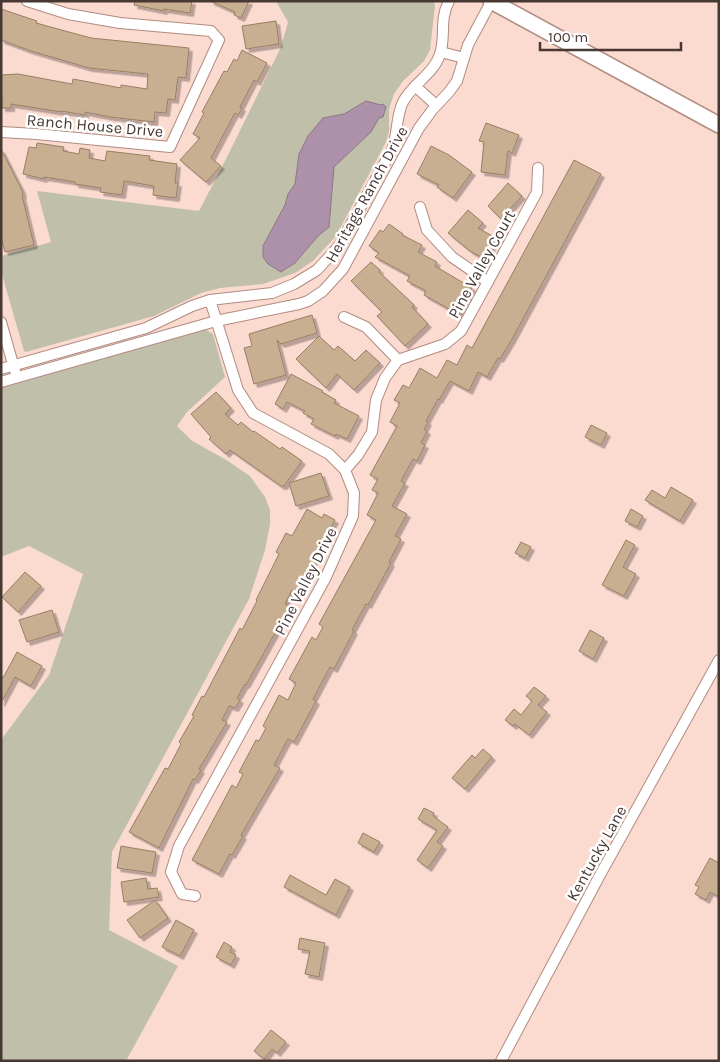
<svg xmlns="http://www.w3.org/2000/svg" width="720" height="1062" font-family="Karla,sans-serif">
  <style>
    .green { fill: #c0c0aa }
    .water { fill: #ad91aa; stroke: #8f7686 }
    .building { fill: #c8af92; stroke: #967f63; filter: url(#shadow) }
    .lines { fill: none; stroke-linecap: round; stroke-linejoin: round }
    .minor-casing { stroke: #b18b80; stroke-width: 12 }
    .secondary-casing { stroke: #b18b80; stroke-width: 18 }
    .minor { stroke: #fff; stroke-width: 10 }
    .secondary { stroke: #fff; stroke-width: 15 }
    .labels { text-anchor: middle; stroke-width: 5; stroke-linejoin: round; paint-order: stroke }
    .street-label { font-size: 16px; fill: #483833; stroke: #fff }
  </style>
  <defs>
    <filter id="shadow"><feDropShadow dx="3.5" dy="3.5" stdDeviation="0" flood-color="#0004"/></filter>
  </defs>
  <rect width="100%" height="100%" fill="#fbdad0"/>
  <g class="green">
    <polygon points="276,1 433,1 435,5 430,50 424,61 403,81 394,94 389,109 389,131 386,142 336,236 313,261 295,273 263,284 220,288 201,293 154,316 26,352 24,351 1,271 1,256 51,242 37,191 199,211 227,157 281,47 288,22"/>
    <polygon points="205,329 213,334 225,377 187,412 177,426 191,440 228,461 250,476 265,497 270,510 270,524 265,550 249,599 112,852 109,930 178,966 126,1061 1,1061 1,740 49,675 83,574 29,546 1,557 1,388"/>
  </g>
  <polygon class="water" points="366,101 381,105 383,104 386,107 383,117 379,118 371,132 334,167 329,227 318,236 295,263 281,272 268,264 263,257 263,246 285,205 288,194 295,184 299,154 308,136 323,118 344,114"/>
  <g class="building">
    <polygon points="135,1 192,1 190,13 164,9 164,11 134,5"/>
    <polygon points="210,1 249,1 241,18 234,15 235,12"/>
    <polygon points="1,9 37,21 36,23 91,38 189,48 186,78 178,77 175,100 168,99 166,113 155,112 154,122 110,117 85,112 85,115 61,111 61,112 11,104 11,108 2,108 1,75 18,74 72,84 73,79 121,88 121,85 147,89 148,74 89,68 31,51 1,40"/>
    <polygon points="276,21 279,44 246,49 242,26"/>
    <polygon points="242,50 267,63 257,82 254,80 240,107 242,108 238,115 235,113 211,158 221,166 206,182 180,160 200,138 193,134 204,113 202,112 224,71 227,72 234,59 237,61"/>
    <polygon points="486,123 519,135 512,153 508,151 505,175 481,172 484,142 479,141"/>
    <polygon points="37,143 64,147 63,151 79,154 80,148 90,150 89,158 105,161 107,151 150,156 149,160 177,164 175,183 178,183 176,198 153,195 154,186 124,181 122,195 100,192 101,188 75,184 75,182 44,177 44,179 23,174 29,147 36,148"/>
    <polygon points="431,146 449,155 472,172 453,198 437,187 439,185 417,174"/>
    <polygon points="1,149 22,190 23,195 22,195 34,245 5,252 1,238"/>
    <polygon points="574,160 601,174 591,193 511,341 500,359 498,358 487,377 478,372 469,391 450,381 439,400 438,399 426,421 428,422 424,429 427,431 421,443 425,445 417,461 413,459 401,481 405,483 392,506 407,514 395,536 401,539 389,562 391,563 368,605 366,604 352,630 354,631 334,669 330,667 313,699 316,701 294,742 288,739 274,765 280,768 241,835 243,836 232,855 230,854 219,874 192,860 232,785 236,788 243,774 239,772 256,740 259,741 266,728 263,726 279,695 288,700 296,683 289,679 312,637 316,640 323,627 319,624 376,520 367,515 378,493 372,490 378,479 370,475 397,426 390,422 400,403 394,400 403,385 409,388 420,368 437,378 447,360 457,365 467,345 472,348"/>
    <polygon points="508,183 522,196 501,219 488,206"/>
    <polygon points="468,210 483,223 478,228 496,238 485,259 470,251 448,233"/>
    <polygon points="389,224 403,234 402,235 422,245 418,252 437,262 435,266 472,288 458,314 424,295 426,291 407,281 410,276 375,257 379,253 369,246 380,230 383,232"/>
    <polygon points="371,262 380,270 379,272 414,305 412,307 428,324 405,346 377,316 382,312 351,281"/>
    <polygon points="312,315 317,333 281,344 277,340 286,375 254,384 244,348 252,346 249,334"/>
    <polygon points="319,336 334,350 338,346 355,361 366,350 380,363 354,390 337,374 326,388 296,359"/>
    <polygon points="291,374 323,391 322,392 336,400 334,403 359,416 347,439 336,434 335,436 311,424 314,419 303,413 305,411 287,402 283,409 275,404"/>
    <polygon points="216,392 231,408 225,414 238,425 241,422 253,432 254,431 280,449 282,447 302,461 284,486 281,486 230,450 226,454 209,439 211,437 191,414"/>
    <polygon points="591,425 607,433 601,445 585,437"/>
    <polygon points="321,473 329,496 296,506 289,483"/>
    <polygon points="671,487 693,500 680,521 645,500 652,490 665,498"/>
    <polygon points="307,509 322,518 324,514 335,520 297,593 292,590 285,604 290,606 246,685 245,684 237,698 240,700 235,708 229,706 222,720 227,722 199,769 201,770 195,780 193,779 159,848 129,832 165,768 168,769 181,744 179,742 194,716 192,715 202,696 204,697 240,628 242,630 257,601 256,600 279,554 276,552 286,533 292,536"/>
    <polygon points="631,509 643,516 637,527 625,521"/>
    <polygon points="626,540 635,545 623,567 636,574 624,596 602,585"/>
    <polygon points="521,542 531,547 525,558 515,553"/>
    <polygon points="25,572 41,586 18,612 2,597"/>
    <polygon points="52,610 59,632 27,642 19,620"/>
    <polygon points="590,630 604,638 593,659 579,651"/>
    <polygon points="17,652 42,666 31,686 15,677 1,703 1,676 3,678"/>
    <polygon points="534,687 546,696 538,705 547,712 529,735 515,724 513,726 505,720 514,709 521,715 532,701 526,696"/>
    <polygon points="483,749 492,757 465,789 452,778 472,755 475,758"/>
    <polygon points="424,808 434,813 433,816 448,827 437,842 443,846 428,868 417,860 437,830 418,819"/>
    <polygon points="363,833 380,842 374,852 358,843"/>
    <polygon points="121,846 156,852 152,873 117,868"/>
    <polygon points="710,858 719,863 719,897 710,892 706,900 695,894 699,887 695,885"/>
    <polygon points="290,875 326,895 335,879 350,887 336,915 284,887"/>
    <polygon points="146,878 148,889 157,888 159,897 124,902 121,882"/>
    <polygon points="155,900 168,918 140,938 127,920"/>
    <polygon points="176,920 194,930 180,956 162,947"/>
    <polygon points="300,938 325,943 319,977 305,974 310,951 298,949"/>
    <polygon points="224,942 232,947 230,952 236,955 231,965 216,957"/>
    <polygon points="271,1030 286,1042 277,1053 272,1049 264,1059 254,1051"/>
  </g>
  <g class="lines">
    <g class="minor-casing">
      <g id="minor">
        <polyline points="441,52 464,58"/>
        <polyline points="415,86 436,105"/>
        <polyline points="1,132 36,134 170,147 219,40 211,31 120,23 68,14 27,1"/>
        <polyline points="420,207 427,230 452,257 488,282"/>
        <polyline points="344,317 366,327 398,360"/>
        <polyline points="1,322 15,371"/>
        <path d="M1 369 146 328 192 306 210 300 272 293 294 284 317 270 339 246 392 150C398 134 396 115 403 102 412 84 434 74 440 54 446 36 439 20 449 1"/>
        <polyline points="1,382 216,321 299,304 308,301 323,291 343,269 419,128 433,109 449,92 457,81 468,45 491,2"/>
        <polyline points="345,470 358,455 372,432 376,400 385,378 398,360 445,344 461,331 537,192 538,168"/>
        <polyline points="195,896 182,894 171,872 179,846 326,577 353,516 354,493 345,470 329,454 253,413 238,390 210,300"/>
        <polyline points="501,1061 600,875 719,660"/>
      </g>
    </g>
    <g class="secondary-casing">
      <polyline id="secondary" points="491,1 719,125"/>
    </g>
    <use href="#minor" class="minor"/>
    <use href="#secondary" class="secondary"/>
  </g>
  <g class="labels">
    <g class="street-label">
      <text transform="translate(95 125) rotate(5)" y="6">Ranch House Drive</text>
      <text transform="translate(366 194) rotate(-61)" y="6">Heritage Ranch Drive</text>
      <text transform="translate(481 264) rotate(-61)" y="6">Pine Valley Court</text>
      <text transform="translate(305 581) rotate(-63)" y="6">Pine Valley Drive</text>
      <text transform="translate(596 853) rotate(-61)" y="6">Kentucky Lane</text>
    </g>
  </g>
  <rect width="720" height="1062" fill="none" stroke="#483833" stroke-width="5"/>
  <path d="M540 42v8h141v-8" fill="none" stroke="#483833" stroke-width="2.5"/>
  <text x="548" y="42" font-size="15" fill="#483833" stroke="#ffffff" stroke-width="4" paint-order="stroke">100 m</text>
</svg>
